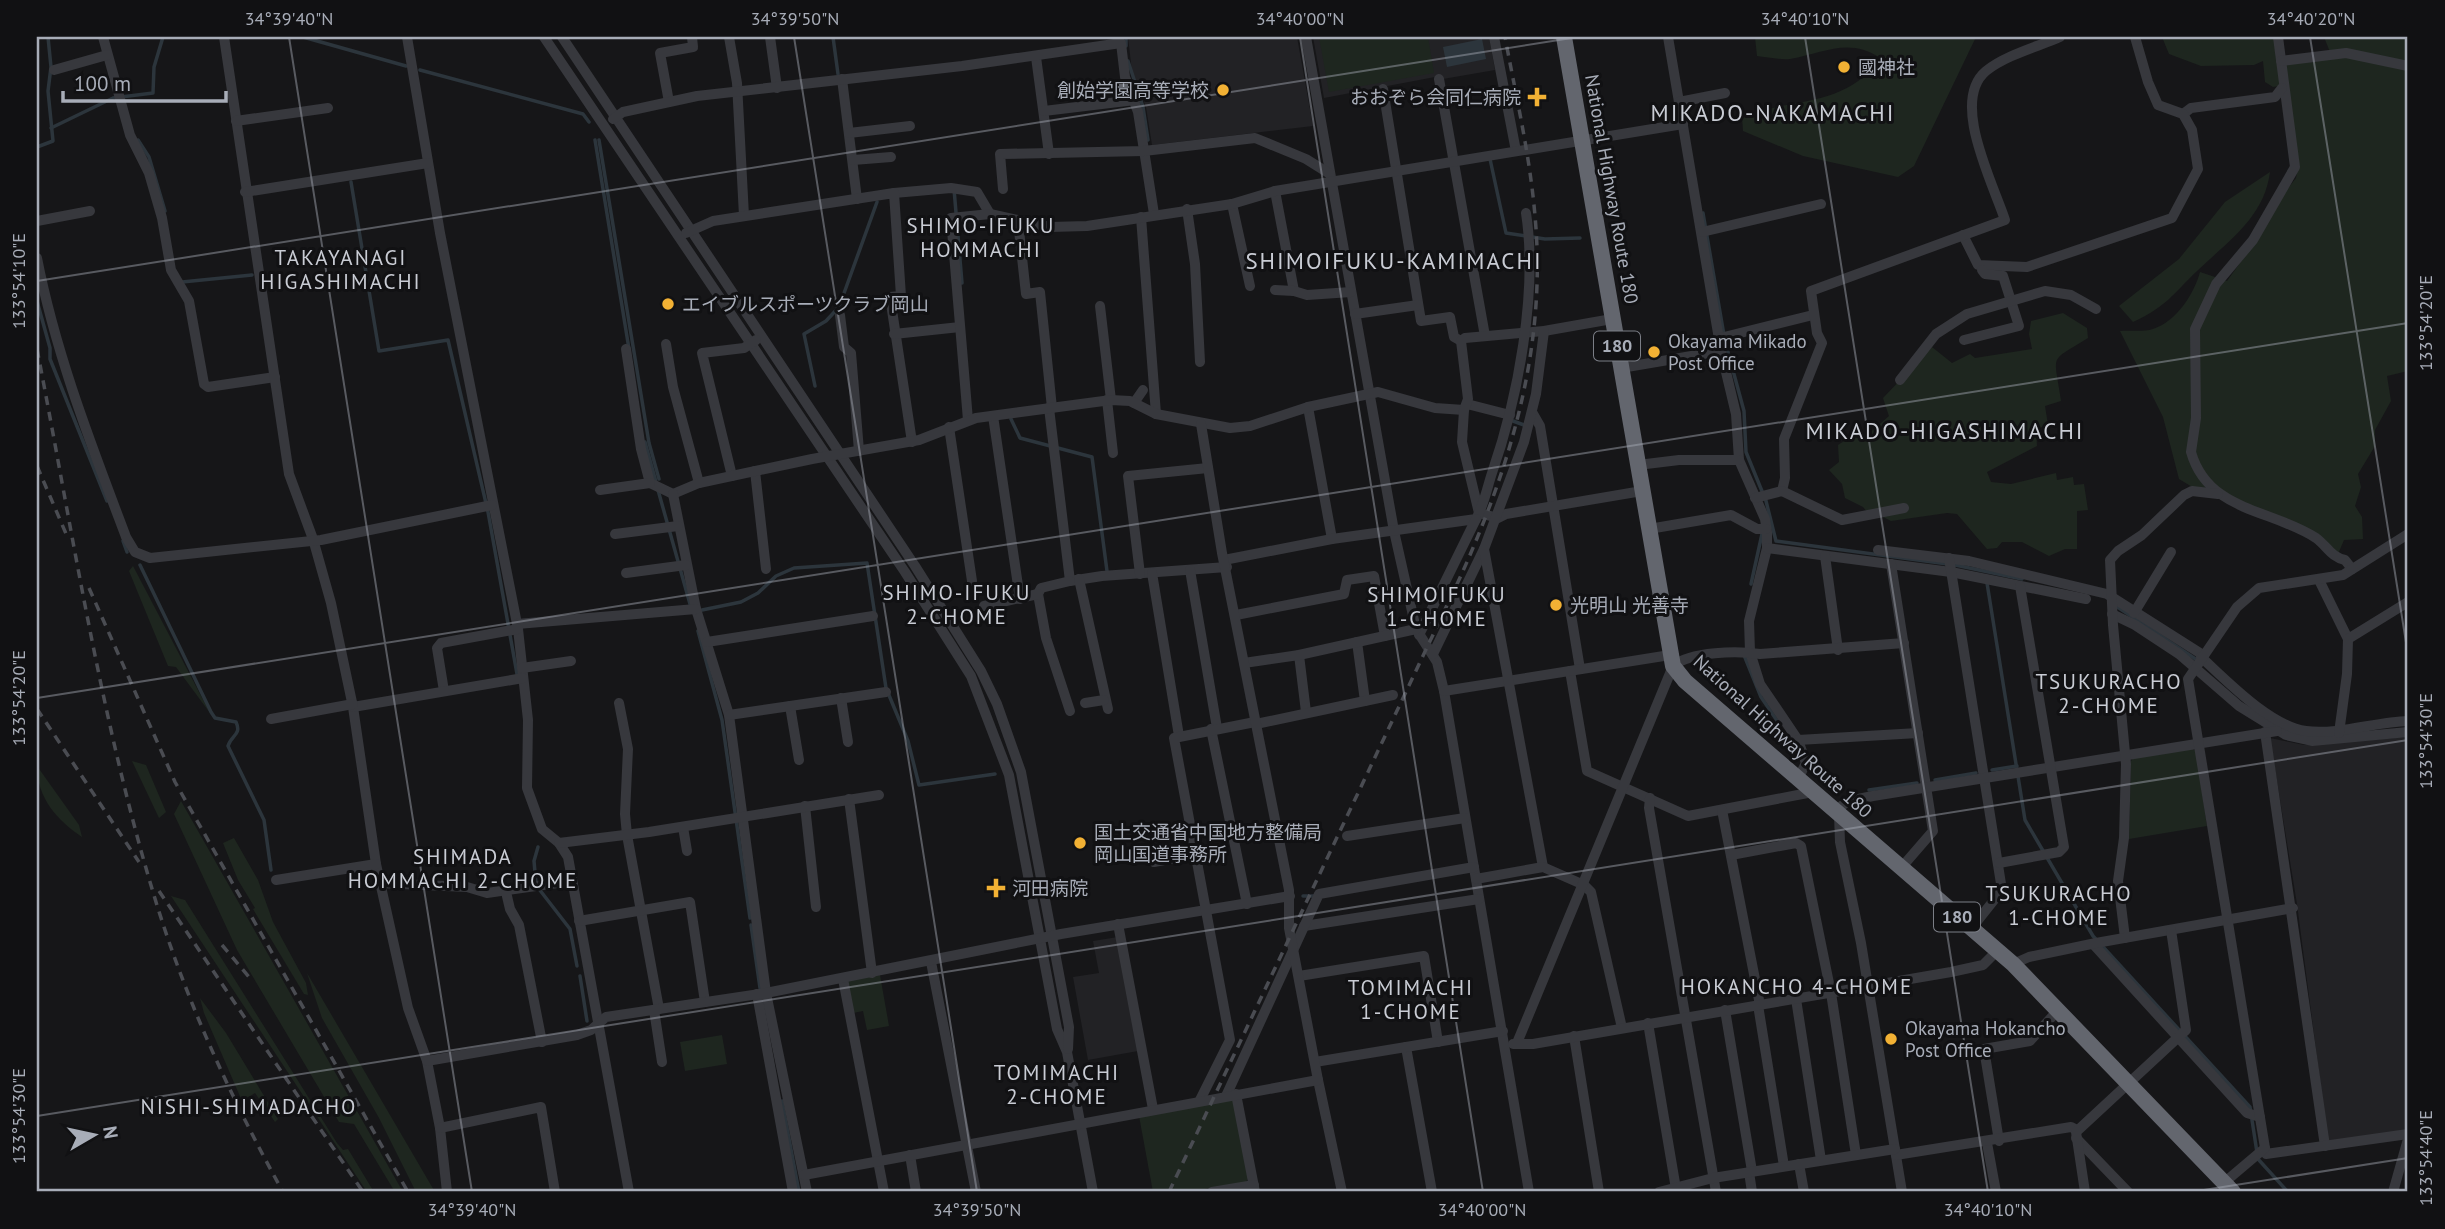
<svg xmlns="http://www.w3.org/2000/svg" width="2445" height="1229" font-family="'PT Sans','Noto Sans JP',sans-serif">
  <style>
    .built { fill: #222225 }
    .green { fill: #1e261f }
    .water { fill: #2c353c }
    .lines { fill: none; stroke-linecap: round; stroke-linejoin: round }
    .stream { stroke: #2c353c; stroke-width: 3.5 }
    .minor { stroke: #37383d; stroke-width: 10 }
    .highway { stroke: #63666e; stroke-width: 16 }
    .rail { stroke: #4a4c52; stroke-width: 3.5; stroke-dasharray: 9 7; stroke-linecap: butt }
    .ticks { fill: none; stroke: #a8adb8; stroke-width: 2; stroke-opacity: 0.45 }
    .poi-dot { fill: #f2b134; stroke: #111113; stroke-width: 2.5 }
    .labels { text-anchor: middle; stroke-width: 6; stroke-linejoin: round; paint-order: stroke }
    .shield { fill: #111113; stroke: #7b7e86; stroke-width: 2 }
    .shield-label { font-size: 18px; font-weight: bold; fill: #a8adb8 }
    .poi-label { font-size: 19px; fill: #a8adb8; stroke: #111113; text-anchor: start }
    .street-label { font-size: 19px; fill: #a8adb8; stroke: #111113 }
    .neighbourhood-label { font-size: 21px; letter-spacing: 2px; fill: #c9ccd4; stroke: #111113 }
    .quarter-label { font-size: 23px; letter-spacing: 2px; fill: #c9ccd4; stroke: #111113 }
    .neatline { fill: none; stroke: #a8adb8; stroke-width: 2.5 }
    .ticks-label { font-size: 18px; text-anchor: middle; fill: #a8adb8 }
  </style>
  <rect width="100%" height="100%" fill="#161618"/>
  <g class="built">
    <polygon points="1128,37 1297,37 1313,126 1152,145 1146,107 1132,72"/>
    <polygon points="1313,37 1489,37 1495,70 1443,79 1435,77 1324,98"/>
    <polygon points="2408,737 2408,1130 2328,1141 2297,904 2270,738 2304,745"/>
    <polygon points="1118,937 1138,1051 1088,1060 1073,977 1099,973 1093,941"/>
  </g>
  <g class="green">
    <polygon points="1319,37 1428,37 1434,73 1329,92"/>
    <path d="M1755 37H1976L1914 166 1898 177 1803 156 1743 131 1742 117C1792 97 1847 108 1880 58 1849 37 1824 53 1790 59 1780 60 1767 57 1757 56Z"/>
    <path d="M2162 37H2276L2278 59 2330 52 2324 37H2408V371L2387 376 2391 401 2375 430V446L2358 474 2361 487 2355 506 2362 517 2363 539 2344 540 2338 554 2318 535 2194 488 2179 479 2163 417 2120 331C2130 330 2144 332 2153 329 2177 321 2194 294 2200 272L2227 281 2258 238 2269 213 2296 178 2299 163 2285 85 2273 87 2265 82 2263 61 2254 65 2201 66 2169 54Z"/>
    <path d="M2270 172C2264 218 2228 241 2197 271 2172 295 2166 307 2133 322L2119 306 2179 259 2225 202Z"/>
    <path d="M2063 313 2087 328 2088 338C2048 363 2054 352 2061 401L2045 406 2048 425 2036 429 2037 446 1987 472 1991 482 2011 484 2056 473 2057 480 2073 477 2074 485 2084 484 2088 510 2077 511V549H2065L2049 556 2022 542H2002L1997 548 1987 549 1957 514 1947 513 1891 521 1875 513 1869 514 1863 507 1845 498 1842 484 1829 470 1839 462 1838 445 1853 435 1866 436 1889 416 1883 398 1932 347 1952 363 1970 354 1975 358 2032 349 2029 334 2031 321Z"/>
    <polygon points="133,566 210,713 176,667 168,666 129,571"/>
    <polygon points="2191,748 2196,751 2207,826 2129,839 2131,761 2134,757"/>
    <polygon points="132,761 146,765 166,812 159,818"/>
    <path d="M37 766 79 825 82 837C57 820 37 798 37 766Z"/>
    <polygon points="181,801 403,1192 395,1192 354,1124 339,1122 237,950 174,814"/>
    <polygon points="234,838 258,880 273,922 306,983 308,995 304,994 253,909 255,908 238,880 223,843"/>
    <polygon points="171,896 185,900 337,1143 343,1150 348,1149 374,1192 367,1192"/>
    <polygon points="307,973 435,1192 416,1192 379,1118 322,1018"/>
    <polygon points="880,975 889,1026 867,1030 863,1011 853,1013 847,981"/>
    <polygon points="200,998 226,1033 278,1119 275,1122 255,1093 242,1101 204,1013"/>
    <polygon points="722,1035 727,1064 685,1071 680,1042"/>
    <polygon points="1234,1099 1248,1179 1245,1183 1185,1192 1153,1192 1139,1116"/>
  </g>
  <polygon class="water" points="1482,39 1486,59 1447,67 1443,47"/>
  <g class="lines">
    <g class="stream">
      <polyline points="303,37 406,66"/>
      <polyline points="833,37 838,74"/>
      <polyline points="1126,37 1126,46"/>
      <polyline points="1128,61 1143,107 1148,140"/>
      <polyline points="420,70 583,114 589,122"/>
      <polyline points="51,128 113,98 153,93 154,67 163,37"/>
      <polyline points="138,140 149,157 165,211"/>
      <polyline points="595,140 629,349"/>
      <polyline points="599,140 649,443 659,479"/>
      <polyline points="37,147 53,141 48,91 51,67 48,37"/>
      <polyline points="1490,159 1506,233 1545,239 1580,238"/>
      <polyline points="351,182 379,351 448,340 488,512 517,674"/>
      <polyline points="954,189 962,283"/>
      <polyline points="1703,213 1725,341 1744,411 1746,452 1766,501 1776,541 1955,565 2022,579"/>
      <polyline points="182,282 252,275"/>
      <polyline points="37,301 50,348 50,359 107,501"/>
      <polyline points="815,386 804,334 826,321 839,307 877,202"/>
      <polyline points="1011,419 1020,438 1092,457 1107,571"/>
      <polyline points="1513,421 1524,425"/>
      <polyline points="645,442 656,482"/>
      <polyline points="658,490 690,604"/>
      <polyline points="123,541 127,552"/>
      <path d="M140 565 211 712 215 718 236 722C242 735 231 735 228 746L264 820 271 870"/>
      <polyline points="1987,583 2025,820 2093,936 2250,1107 2258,1159 2288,1192"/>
      <polyline points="1751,584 1762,534"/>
      <polyline points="2116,606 2197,660"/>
      <polyline points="702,610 741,602 758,593 776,576 794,568 867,563 886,688 908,741 919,785 995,774"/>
      <polyline points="698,631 722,720 750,918"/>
      <polyline points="1744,655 1761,697 1780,725"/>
      <polyline points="1992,770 2017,766"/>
      <polyline points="1935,780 1976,773"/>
      <polyline points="1869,790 1917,783"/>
      <polyline points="536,884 534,861 538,847"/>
      <polyline points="539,889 570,929 577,966"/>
      <polyline points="1303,896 1314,896"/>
      <polyline points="751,925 760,988"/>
      <polyline points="580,976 587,1021"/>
      <polyline points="782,1101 799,1192"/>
    </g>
    <g class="minor">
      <polyline points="103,37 130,135 149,173 162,218 171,270 189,301 204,384 208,387 275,377"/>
      <polyline points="224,37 289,474 313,539 331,603 353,707 376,864 408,1008 427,1061 440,1128 447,1192"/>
      <polyline points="407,37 440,233 518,629 528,720 527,788 542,829 559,843 568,857 629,1192"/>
      <polyline points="544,37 905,572 971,676 1009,775 1057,1029 1067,1052 1093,1192"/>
      <polyline points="562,37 915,566 981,671 997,704 1021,772 1069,1027 1068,1049"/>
      <polyline points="729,37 737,83 744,216"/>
      <polyline points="770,37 777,88"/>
      <polyline points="1306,37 1394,531 1416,629 1437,662 1444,691 1529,1192"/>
      <polyline points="1494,37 1516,151"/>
      <polyline points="1668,37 1721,351 1736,414 1739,460 1765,519 1767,532 1767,548 1749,621 1750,652 1760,684 1798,740 1806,763 1798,779"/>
      <path d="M2278 37 2295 167 2253 240 2216 284 2195 329 2196 418 2191 452C2208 512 2272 509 2316 538 2327 546 2331 557 2345 560L2352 569"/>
      <polyline points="1036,57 1049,154"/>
      <polyline points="2281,61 2346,53 2408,66"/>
      <polyline points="54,70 107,55"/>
      <polyline points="842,79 857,199"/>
      <polyline points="1439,79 1485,336"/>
      <polyline points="1383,89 1421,321 1450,317 1454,337 1461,341"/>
      <polyline points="669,102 660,53 693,47 692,37"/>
      <polyline points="1679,102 1725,93"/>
      <polyline points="1044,111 1135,100"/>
      <polyline points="2183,114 2191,108 2275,97 2282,88"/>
      <polyline points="613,119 623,112 697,96 962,66 1121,43 1125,77 1138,112 1154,214"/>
      <polyline points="236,121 328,108"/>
      <polyline points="849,133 910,126"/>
      <polyline points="853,160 891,157"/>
      <polyline points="1003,189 1000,154 1144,151 1255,138 1306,159 1330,174"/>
      <polyline points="1275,191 1294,291"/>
      <polyline points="245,192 428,163"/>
      <polyline points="894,193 951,188 977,192 990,214"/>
      <polyline points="1232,204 1250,286"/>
      <polyline points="1187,209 1195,264 1200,362"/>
      <polyline points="1141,217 1156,414"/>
      <polyline points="37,221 90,211"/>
      <polyline points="1018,221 1026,294 1040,292 1052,408"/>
      <polyline points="1702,232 1821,204"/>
      <polyline points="686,233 713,221 894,193 901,296 890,297 912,442"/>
      <polyline points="1963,235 1978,265 2027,267 2172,218 2198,169 2192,130 2183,114 2158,105 2148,82 2135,37"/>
      <path d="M37 258C56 355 91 444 126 537L135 552 150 558 321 540 492 505"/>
      <polyline points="1275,290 1294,291 1307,295 1351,292"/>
      <polyline points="1100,306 1111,400"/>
      <polyline points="1355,314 1418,305"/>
      <polyline points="840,315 844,347 851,353 859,451"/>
      <polyline points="894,334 960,327"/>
      <polyline points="1720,338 1813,315"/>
      <polyline points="1964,340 2019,326 2003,276 1985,274 1982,270"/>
      <polyline points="666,344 673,387 699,483"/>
      <polyline points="626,349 641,449 650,483 673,494"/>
      <polyline points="1621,368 1721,351"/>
      <polyline points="1900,380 1936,334 1967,314 2045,291 2071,295 2096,309"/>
      <polyline points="1107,400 1113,453"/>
      <polyline points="1134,403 1143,390"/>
      <polyline points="1467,404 1510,415"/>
      <polyline points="1308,407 1332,539"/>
      <polyline points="1049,408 1070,581 1102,576 1227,567"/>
      <polyline points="1532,412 1540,426 1580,669"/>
      <polyline points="993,416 1020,599"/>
      <polyline points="968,420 951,218 990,214 1050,227 1087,226 1232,204 1275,191 1683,124"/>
      <polyline points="949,427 972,581"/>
      <polyline points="1638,465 1679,460 1739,460"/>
      <polyline points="755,471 766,569"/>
      <polyline points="732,476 702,353 744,348 756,340"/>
      <polyline points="600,490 650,483"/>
      <path d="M1782 491 1785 478 1784 439 1822 343 1817 333 1811 291 2005 220C1993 183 1950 101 1986 71 2006 55 2037 47 2060 37"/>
      <polyline points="673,494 699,483 812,459 919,440 976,418 1111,400 1130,401 1156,414 1230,428 1250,426 1308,407 1378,392 1435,408 1464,410"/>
      <polyline points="673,494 696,609 729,715 766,993 807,1192"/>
      <polyline points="1755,498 1782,491 1842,520 1904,508"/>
      <polyline points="1479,513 1462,442 1464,410 1468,399 1461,341 1465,338 1544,331 1612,319"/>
      <polyline points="1479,513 1498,518 1506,514 1642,491"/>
      <polyline points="1649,529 1731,515 1757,529 1766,529"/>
      <polyline points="615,534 678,526"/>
      <polyline points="1767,548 1951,572 2086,599"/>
      <polyline points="1878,550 1969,561 2107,594 2203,655"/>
      <polyline points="1825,556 1838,650"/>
      <polyline points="1949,558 2002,890 1971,929"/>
      <path d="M1224 560 1332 539 1476 519C1484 505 1487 488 1492 473 1518 398 1538 292 1526 213"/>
      <polyline points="1891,564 1933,831 1901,868"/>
      <polyline points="1190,570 1217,728"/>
      <polyline points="626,573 686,565"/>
      <polyline points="1152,573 1179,736"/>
      <polyline points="1140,574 1128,476 1208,468"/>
      <polyline points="1079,579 1108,709"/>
      <polyline points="2319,580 2348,639"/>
      <polyline points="1070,581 1041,588 1038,594 1046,638 1070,711"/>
      <polyline points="984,606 1038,594"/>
      <polyline points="2134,613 2171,552"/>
      <polyline points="2112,614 2135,625 2179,654 2239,706 2286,735 2312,741 2408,732"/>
      <polyline points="1236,615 1344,594 1347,580 1374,576 1385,636"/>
      <polyline points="517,624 696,609"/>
      <polyline points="1419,635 1476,519"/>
      <polyline points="707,642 873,616"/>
      <polyline points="1357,642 1365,701"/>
      <polyline points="1433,654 1484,549"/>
      <polyline points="1299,655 1306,712"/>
      <path d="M2201 657C2227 681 2270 726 2306 731 2339 735 2375 722 2408 721"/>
      <polyline points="1244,663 1299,655 1416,629"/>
      <polyline points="522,668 571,661"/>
      <polyline points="1570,671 1587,771 1688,816 1813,792"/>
      <polyline points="444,691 437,648 441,643 518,629"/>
      <polyline points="1444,691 1670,655"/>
      <polyline points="841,698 848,742"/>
      <polyline points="619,703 628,749 625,814 627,835 659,1009"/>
      <polyline points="1085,703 1104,700"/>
      <polyline points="790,706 799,760"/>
      <polyline points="353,707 523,678"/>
      <polyline points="729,715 886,692"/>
      <polyline points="271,719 353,704"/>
      <polyline points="1256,724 1393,695"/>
      <polyline points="1211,729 1247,904"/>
      <polyline points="2265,732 2325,1146"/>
      <polyline points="2339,733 2347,674 2348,639 2408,602"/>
      <polyline points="1798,740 1918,733"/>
      <polyline points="1650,798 1649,808 1716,1192"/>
      <polyline points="849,799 872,973"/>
      <polyline points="805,806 816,907"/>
      <polyline points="1722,810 1760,1005"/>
      <polyline points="1835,811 1848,801 1873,796 2277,731"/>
      <polyline points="1839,815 1840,842 1861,943 1902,1192"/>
      <polyline points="683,827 687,851"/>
      <polyline points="1347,836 1465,818"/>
      <polyline points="559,843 649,832 879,795"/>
      <polyline points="1731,855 1796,843 1801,846 1831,993 1856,1155"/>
      <polyline points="1154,862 1195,854"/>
      <polyline points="1999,863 2059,852 2064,847 2020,586"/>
      <polyline points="1543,867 1484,549 1524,442 1536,394 1544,331"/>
      <polyline points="1476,879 1543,867 1584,885 1591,892 1622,1028"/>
      <polyline points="276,880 376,864"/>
      <polyline points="380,883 467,887 487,893 572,881"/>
      <polyline points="506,892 510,909 519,925 542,1042"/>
      <polyline points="579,921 690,902 705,1002"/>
      <polyline points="1118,924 1153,1109"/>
      <polyline points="1304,926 1479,899"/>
      <polyline points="2125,938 2118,881 2124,838 2126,764 2113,625 2110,560 2118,551 2142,535 2184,495 2192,491 2218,494"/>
      <polyline points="2093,944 2247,1113 2260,1117"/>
      <polyline points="931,962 976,1192"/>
      <polyline points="2013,964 2029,957 2096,943 2293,908"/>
      <polyline points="1299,976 1424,956 1438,1042"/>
      <polyline points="843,979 884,1192"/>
      <polyline points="757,994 793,1192"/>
      <polyline points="1796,999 1821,1160"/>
      <polyline points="1758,1005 1784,1166"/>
      <polyline points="654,1010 662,1062"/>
      <polyline points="1725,1010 1752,1171"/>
      <polyline points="1648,1023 1676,1189"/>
      <polyline points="1574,1036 1599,1192"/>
      <path d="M1517 1043 1673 666C1691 651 1738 651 1760 654L1904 643"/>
      <polyline points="1513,1044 1533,1044 1951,972 1983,965 1997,951"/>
      <polyline points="1406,1047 1432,1192"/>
      <polyline points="427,1061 577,1035 591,1030 606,1017 766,993 1061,934 1290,896"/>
      <polyline points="1315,1062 1503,1031"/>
      <polyline points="1318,1080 1342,1192"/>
      <polyline points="1236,1094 1255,1192"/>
      <polyline points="1226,1096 1319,894 1474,867"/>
      <polyline points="1200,1100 1230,1040 1174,738 1255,722"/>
      <polyline points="440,1128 541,1107 555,1192"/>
      <polyline points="2076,1138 2128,1192"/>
      <polyline points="1999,1141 1984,1049 2030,1041 2059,1009"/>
      <polyline points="1987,1143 1996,1192"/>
      <polyline points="2265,1148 2266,1154 2408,1134"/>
      <polyline points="910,1155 916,1192"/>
      <polyline points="1896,1155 2071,1127 2077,1130"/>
      <polyline points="1799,1164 1804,1192"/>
      <polyline points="1749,1172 1752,1192"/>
      <polyline points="804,1175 1318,1080 1289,928 1289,890 1222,553 1201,424"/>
      <polyline points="2226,1181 2265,1148 2188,679 2237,607 2259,588 2343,575 2408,534"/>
      <polyline points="1212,1192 1254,1185"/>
      <polyline points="1659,1192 1713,1178 1895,1149"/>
      <polyline points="2085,1192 2076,1132 2186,1030 2171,930"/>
      <polyline points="2393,1192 2408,1139"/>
    </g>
    <polyline class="highway" points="1564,37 1673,666 1685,681 2013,964 2233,1192"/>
    <g class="rail">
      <path d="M37 349C73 534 101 722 156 902 187 1003 232 1100 283 1192"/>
      <polyline points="37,466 67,536"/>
      <polyline points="89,588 175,782 408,1192"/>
      <polyline points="37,709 139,862"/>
      <polyline points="159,891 363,1192"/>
      <polyline points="222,945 249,977"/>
      <path d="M1169 1192 1458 582C1511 466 1547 346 1535 216 1530 156 1516 96 1505 37"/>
    </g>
  </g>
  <path class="ticks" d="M289 37 472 1192M794 37 977 1192M1300 37 1483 1192M1805 37 1988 1192M2310 37 2408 655M37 281 1578 37M37 698 2408 323M37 1116 2408 740M2191 1192 2408 1158"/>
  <g class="poi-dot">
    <circle cx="1844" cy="67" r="7"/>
    <circle cx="1223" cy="90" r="7"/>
    <path d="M1533.5 86.5h7v7h7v7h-7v7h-7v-7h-7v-7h7z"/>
    <circle cx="668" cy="304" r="7"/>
    <circle cx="1654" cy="352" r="7"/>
    <circle cx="1556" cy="605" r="7"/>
    <circle cx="1080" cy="843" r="7"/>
    <path d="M992.5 877.5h7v7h7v7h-7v7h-7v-7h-7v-7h7z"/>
    <circle cx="1891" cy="1039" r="7"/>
  </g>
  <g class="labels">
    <g class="shield">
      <rect x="1594" y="331.5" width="46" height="29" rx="5"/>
      <rect x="1934" y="902.5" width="46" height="29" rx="5"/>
    </g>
    <g class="shield-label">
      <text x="1617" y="352">180</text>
      <text x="1957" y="923">180</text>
    </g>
    <g class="poi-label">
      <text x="1858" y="74">國神社</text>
      <text x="1209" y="97" text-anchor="end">創始学園高等学校</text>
      <text x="1521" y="104" text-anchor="end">おおぞら会同仁病院</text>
      <text x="682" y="311">エイブルスポーツクラブ岡山</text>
      <text x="1668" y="348">Okayama Mikado<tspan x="1668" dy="22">Post Office</tspan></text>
      <text x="1570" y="612">光明山 光善寺</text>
      <text x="1094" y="839">国土交通省中国地方整備局<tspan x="1094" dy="22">岡山国道事務所</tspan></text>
      <text x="1012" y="895">河田病院</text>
      <text x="1905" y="1035">Okayama Hokancho<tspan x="1905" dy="22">Post Office</tspan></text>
    </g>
    <g class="street-label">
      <text transform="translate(1612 189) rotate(80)" y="7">National Highway Route 180</text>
      <text transform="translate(1783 736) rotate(42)" y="7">National Highway Route 180</text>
    </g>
    <g class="neighbourhood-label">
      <text x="981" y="233">SHIMO-IFUKU<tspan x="981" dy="24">HOMMACHI</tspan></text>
      <text x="341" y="265">TAKAYANAGI<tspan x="341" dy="24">HIGASHIMACHI</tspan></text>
      <text x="957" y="600">SHIMO-IFUKU<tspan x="957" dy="24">2-CHOME</tspan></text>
      <text x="1437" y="602">SHIMOIFUKU<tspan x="1437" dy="24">1-CHOME</tspan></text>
      <text x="2109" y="689">TSUKURACHO<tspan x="2109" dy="24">2-CHOME</tspan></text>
      <text x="463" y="864">SHIMADA<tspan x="463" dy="24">HOMMACHI 2-CHOME</tspan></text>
      <text x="2059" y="901">TSUKURACHO<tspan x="2059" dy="24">1-CHOME</tspan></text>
      <text x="1797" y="994">HOKANCHO 4-CHOME</text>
      <text x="1411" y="995">TOMIMACHI<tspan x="1411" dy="24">1-CHOME</tspan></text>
      <text x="1057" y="1080">TOMIMACHI<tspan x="1057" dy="24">2-CHOME</tspan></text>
      <text x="249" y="1114">NISHI-SHIMADACHO</text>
    </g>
    <g class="quarter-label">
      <text x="1773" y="121">MIKADO-NAKAMACHI</text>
      <text x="1394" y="269">SHIMOIFUKU-KAMIMACHI</text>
      <text x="1945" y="439">MIKADO-HIGASHIMACHI</text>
    </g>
  </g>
  <rect width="2445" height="1229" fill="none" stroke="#111113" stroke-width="77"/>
  <g transform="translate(94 1135) rotate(81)" stroke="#111113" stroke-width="5" paint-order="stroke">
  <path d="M0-5L12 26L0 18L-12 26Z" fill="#a8adb8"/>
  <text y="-10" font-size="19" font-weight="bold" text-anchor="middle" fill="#a8adb8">N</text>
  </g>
  <path d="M63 91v10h163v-10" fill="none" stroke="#a8adb8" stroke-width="3.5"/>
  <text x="74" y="91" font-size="21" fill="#a8adb8" stroke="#111113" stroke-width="5" paint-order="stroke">100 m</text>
  <rect x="38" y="38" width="2368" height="1152" class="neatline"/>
  <g class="ticks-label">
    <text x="289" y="25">34°39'40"N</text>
    <text x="795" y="25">34°39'50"N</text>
    <text x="1300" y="25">34°40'00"N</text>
    <text x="1805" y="25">34°40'10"N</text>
    <text x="2311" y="25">34°40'20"N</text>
    <text transform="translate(19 281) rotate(-90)" y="6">133°54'10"E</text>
    <text transform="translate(2426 323) rotate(-90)" y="6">133°54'20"E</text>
    <text transform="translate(19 698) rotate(-90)" y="6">133°54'20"E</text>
    <text transform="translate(2426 741) rotate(-90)" y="6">133°54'30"E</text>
    <text transform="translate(19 1116) rotate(-90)" y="6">133°54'30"E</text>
    <text transform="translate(2426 1158) rotate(-90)" y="6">133°54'40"E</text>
    <text x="472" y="1216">34°39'40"N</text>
    <text x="977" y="1216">34°39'50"N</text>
    <text x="1482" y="1216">34°40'00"N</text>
    <text x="1988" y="1216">34°40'10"N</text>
  </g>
</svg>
